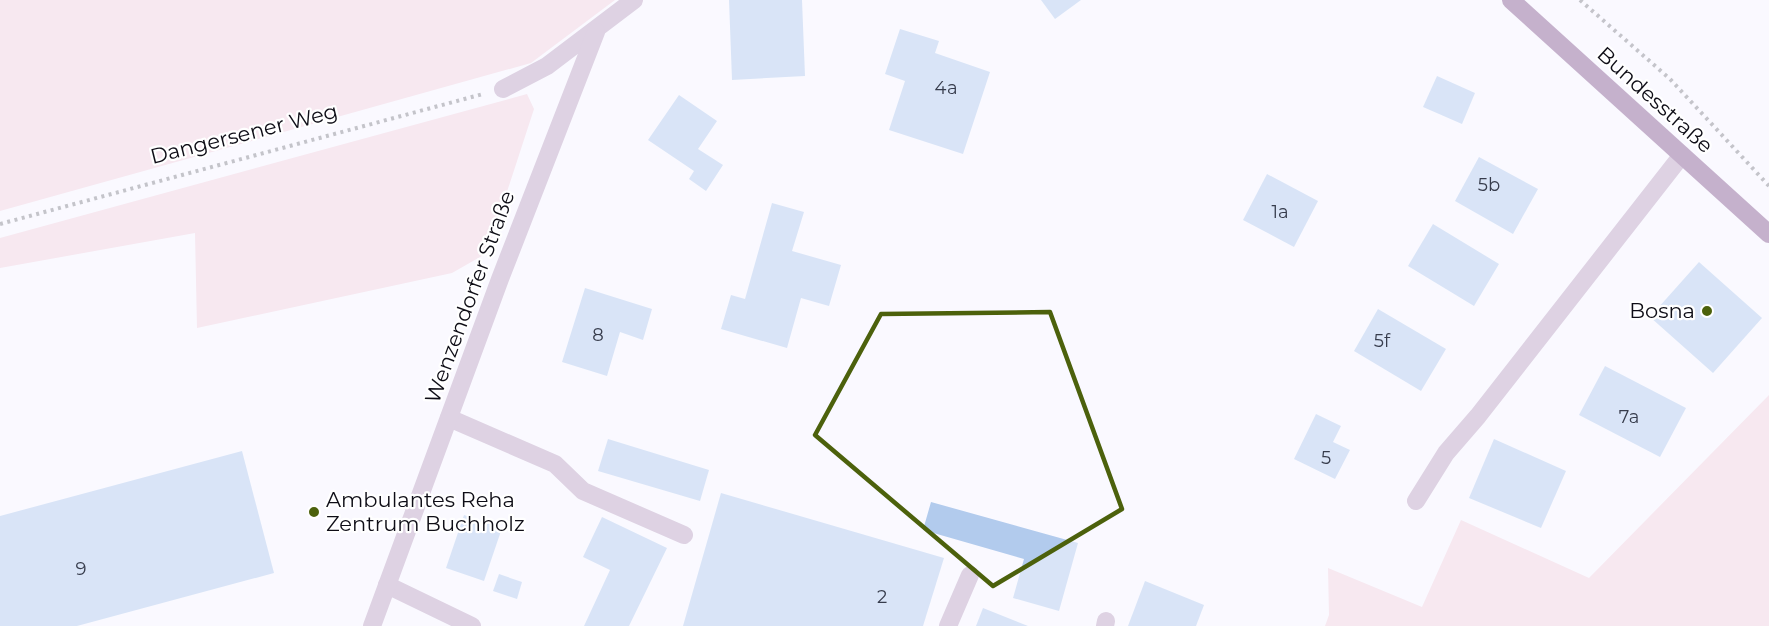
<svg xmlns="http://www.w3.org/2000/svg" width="1769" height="626" font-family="Montserrat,sans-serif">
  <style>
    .green { fill: #f3d2de }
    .building { fill: #b2cbed }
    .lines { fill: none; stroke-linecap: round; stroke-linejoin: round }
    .path { stroke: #84838b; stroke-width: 4; stroke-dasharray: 3 4.5; stroke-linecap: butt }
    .minor { stroke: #bca2c1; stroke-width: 18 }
    .major { stroke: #86598f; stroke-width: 18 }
    .marked { fill: none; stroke: #4c610c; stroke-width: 4.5; stroke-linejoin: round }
    .poi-dot { fill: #4c610c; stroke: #fff; stroke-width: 2 }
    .labels { text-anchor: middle; stroke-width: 4.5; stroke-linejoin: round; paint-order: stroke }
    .number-label { font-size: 18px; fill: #373c4c }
    .street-label { font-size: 21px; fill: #0e0d16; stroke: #fff }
    .poi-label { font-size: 21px; fill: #0e0d16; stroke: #fff; text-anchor: end }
  </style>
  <rect width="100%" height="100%" fill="#faf9ff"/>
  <g class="green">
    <polygon points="0,0 615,0 531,63 0,211"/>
    <polygon points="527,94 534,109 487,253 452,273 197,328 195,233 0,268 0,238"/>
    <polygon points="1769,395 1769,626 1325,626 1329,615 1328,568 1422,607 1461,520 1589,578"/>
  </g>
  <g class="building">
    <polygon points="729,0 802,0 805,76 732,80"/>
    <polygon points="1041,0 1081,0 1055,19"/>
    <polygon points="900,29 939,41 935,53 990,72 963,154 889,130 905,81 885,74"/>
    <polygon points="1437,76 1475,93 1462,124 1423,107"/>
    <polygon points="679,95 717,121 698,149 723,165 706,191 689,179 694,171 648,140"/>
    <polygon points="1479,157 1538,189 1513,234 1455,201"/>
    <polygon points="1267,174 1318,201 1294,247 1243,220"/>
    <polygon points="772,203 804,212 792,251 841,265 829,306 801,298 787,348 721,329 731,295 745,299"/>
    <polygon points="1433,224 1499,264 1474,306 1408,266"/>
    <polygon points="1699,262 1762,318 1713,373 1650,317"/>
    <polygon points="585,288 652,309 643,340 620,332 607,376 562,362"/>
    <polygon points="1378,309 1446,349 1421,391 1354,351"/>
    <polygon points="1605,366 1686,408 1660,457 1579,415"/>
    <polygon points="1316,414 1341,426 1333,442 1350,450 1335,479 1294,459"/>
    <polygon points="608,439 709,470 700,501 598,471"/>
    <polygon points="1494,439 1566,471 1541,528 1469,498"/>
    <polygon points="242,451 274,573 77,626 0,626 0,516"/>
    <polygon points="721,493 944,558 923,626 683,626"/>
    <polygon points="931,502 1078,543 1059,611 1013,598 1024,559 923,530"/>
    <polygon points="464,515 502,528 484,581 446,568"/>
    <polygon points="602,517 667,548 629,626 584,626 610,570 583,557"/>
    <polygon points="499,574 522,582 517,599 493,591"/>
    <polygon points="1145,581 1204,605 1196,626 1128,626"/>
    <polygon points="983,608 1028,626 976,626"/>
  </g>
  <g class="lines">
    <g class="path">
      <polyline points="1580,0 1670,79 1769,186"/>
      <polyline points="0,224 483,94"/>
    </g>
    <g class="minor">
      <polyline points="503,89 547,66 634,0"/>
      <polyline points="449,418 555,464 583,491 684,535"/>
      <polyline points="1416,501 1446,453 1478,416 1682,155"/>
      <polyline points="387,585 472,626"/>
      <polyline points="372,626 500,279 596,32"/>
      <polyline points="948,626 970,575"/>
      <polyline points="1105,626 1106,621"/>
    </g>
    <polyline class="major" points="1511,0 1769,234"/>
  </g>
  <path d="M0 0H1769V626H0ZM1050 312 1122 509 993 586 815 435 881 314Z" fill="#faf9ff" fill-opacity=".55" fill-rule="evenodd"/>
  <path class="marked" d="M1050 312 1122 509 993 586 815 435 881 314Z"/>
  <g class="poi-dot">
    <circle cx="1707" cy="311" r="6"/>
    <circle cx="314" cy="512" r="6"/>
  </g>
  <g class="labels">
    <g class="number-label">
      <text x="946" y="94">4a</text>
      <text x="1489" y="191">5b</text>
      <text x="1280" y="218">1a</text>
      <text x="598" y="341">8</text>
      <text x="1382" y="347">5f</text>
      <text x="1629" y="423">7a</text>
      <text x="1326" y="464">5</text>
      <text x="81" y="575">9</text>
      <text x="882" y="603">2</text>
    </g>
    <g class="street-label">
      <text transform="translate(1655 100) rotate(42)" y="7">Bundesstraße</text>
      <text transform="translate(244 134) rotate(-14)" y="7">Dangersener Weg</text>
      <text transform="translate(470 297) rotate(-70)" y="7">Wenzendorfer Straße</text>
    </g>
    <g class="poi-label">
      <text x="1695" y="318">Bosna</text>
      <text x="326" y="507" text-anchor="start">Ambulantes Reha<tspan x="326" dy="24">Zentrum Buchholz</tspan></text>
    </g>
  </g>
</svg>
